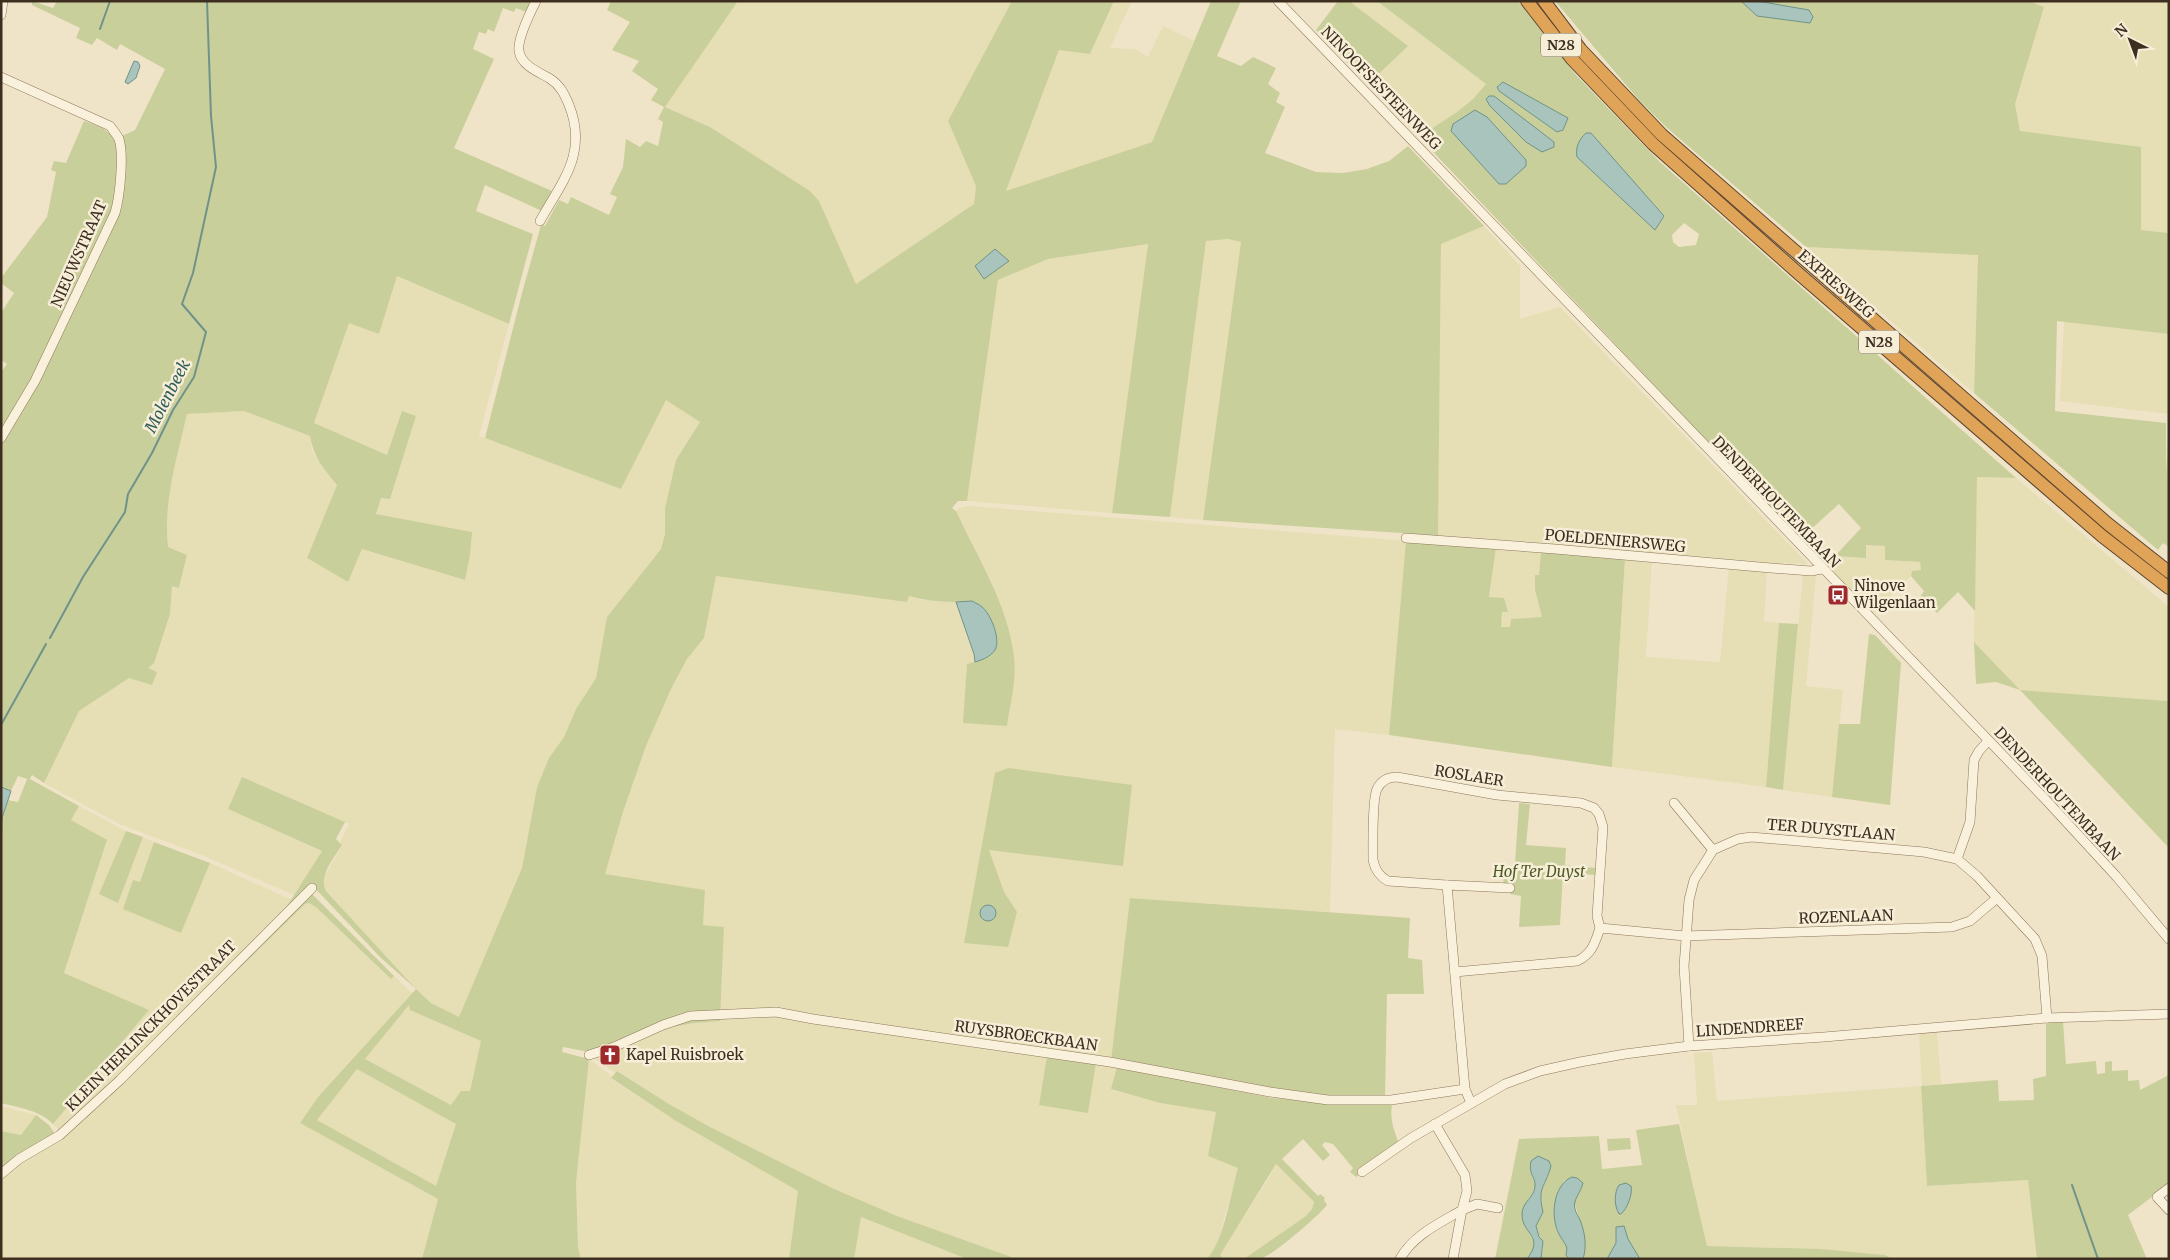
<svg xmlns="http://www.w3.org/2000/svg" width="2170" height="1260" font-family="Merriweather,serif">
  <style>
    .farmland { fill: #e6deb5 }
    .green { fill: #c9cf9b; fill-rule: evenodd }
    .water { fill: #a9c4bc; stroke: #6f938a }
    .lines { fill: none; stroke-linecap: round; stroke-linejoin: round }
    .stream { stroke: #6f938a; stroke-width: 2 }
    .minor-casing { stroke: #8d765c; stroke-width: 10 }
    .highway-casing { stroke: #5b4430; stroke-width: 14 }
    .minor { stroke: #faf1dc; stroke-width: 9 }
    .highway { stroke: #e0a458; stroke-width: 12 }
    .labels { text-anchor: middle; stroke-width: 5; stroke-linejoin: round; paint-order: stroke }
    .shield { fill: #f7eed8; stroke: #756857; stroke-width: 1 }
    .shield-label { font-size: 14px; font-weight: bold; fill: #3d2e20 }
    .street-label { font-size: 15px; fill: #3d2e20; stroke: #f7eed8 }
    .poi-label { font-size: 15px; fill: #3d2e20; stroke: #f7eed8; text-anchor: start }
    .park-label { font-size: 15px; font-style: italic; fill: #4d5a26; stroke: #f7eed8 }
    .water-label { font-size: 16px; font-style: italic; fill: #2f5d5a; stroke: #f7eed8 }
  </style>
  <rect width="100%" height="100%" fill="#f0e4c8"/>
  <g class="farmland">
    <polygon points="738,1 1012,1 948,121 976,186 974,204 856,284 819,201 810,191 710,127 665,107"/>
    <polygon points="1114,1 1132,1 1110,48 1135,49 1148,57 1163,26 1194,41 1152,142 1006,191 1059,50 1090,54"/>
    <polygon points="1349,1 1377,1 1486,84 1473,99 1457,112 1419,137 1368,84 1407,46"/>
    <polygon points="2029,1 2169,1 2169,233 2141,230 2141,147 2020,131 2015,104 2044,7"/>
    <polygon points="1484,226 1520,266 1520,319 1560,307 1808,564 1783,563 1783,568 1438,538 1441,244"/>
    <polygon points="1228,239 1241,242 1203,520 1170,517 1206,241"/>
    <polygon points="1148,244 1112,513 967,501 998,280 1048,259"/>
    <polygon points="1806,247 1978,254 1974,393"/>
    <polygon points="397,275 509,324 479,436 621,489 666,399 700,422 676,460 665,508 665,534 661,549 607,617 596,678 576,709 564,737 549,758 537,787 522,868 459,1018 431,1003 416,989 326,891 323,885 324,877 342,846 340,842 349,824 242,777 228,809 322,851 294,895 207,857 119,824 44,783 79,711 129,678 157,672 148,668 170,615 172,585 180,587 187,555 168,547 166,533 169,490 187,414 244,411 310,436 312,450 326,473 337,485 307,558 348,582 362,549 465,580 471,532 376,514 381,497 390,499 416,416 402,412 388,455 314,424 349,322 379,334"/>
    <polygon points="2064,321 2169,334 2169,414 2060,401"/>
    <polygon points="1977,477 2016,478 2169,607 2168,701 2020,690 1974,642"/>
    <polygon points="969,506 1406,541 1389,735 1335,729 1330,912 1130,898 1113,1061 820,1019 820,1025 895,1033 1047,1056 1039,1105 1088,1112 1096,1063 1117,1067 1112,1090 1160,1103 1217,1112 1208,1156 1238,1168 1219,1238 1212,1253 1207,1259 1017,1259 897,1216 832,1188 710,1127 669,1104 618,1071 615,1073 594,1058 595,1056 628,1042 630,1045 667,1028 694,1023 720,1021 724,927 703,925 705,890 605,874 623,812 646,746 671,689 687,659 704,638 716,576 906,601 908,596 921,600 956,602 974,654 975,662 967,664 964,722 1007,726 1014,680 1014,657 1007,623 993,584 956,511 959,508"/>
    <polygon points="1866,545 1885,546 1885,560 1920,562 1921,570 1912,571 1911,576 1873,613 1825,565 1835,556 1866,558"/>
    <polygon points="1496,547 1541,551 1539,575 1535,575 1535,590 1542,617 1511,619 1510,627 1500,627 1502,612 1507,612 1489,597"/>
    <polygon points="1625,558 1652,560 1646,657 1720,662 1729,567 1767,571 1764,621 1779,623 1766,787 1612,767"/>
    <polygon points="1803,574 1816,575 1806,686 1843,690 1832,797 1783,790"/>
    <polygon points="79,806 126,831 99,894 118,902 143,837 154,842 140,882 133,880 181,933 210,863 292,900 107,1089 60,1131 53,1124 149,1010 64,973 107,841 71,820"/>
    <polygon points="305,903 309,903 316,907 391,978 394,976 412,993 318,1097 300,1123 438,1199 422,1259 1,1259 1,1178 17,1163 61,1138 173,1029 210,999"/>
    <polygon points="410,1004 411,1010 481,1041 470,1091 461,1091 451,1105 365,1059"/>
    <polygon points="1937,1033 1941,1084 1922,1086 1919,1034"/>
    <polygon points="1712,1052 1717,1101 1921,1086 1927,1186 2029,1180 2037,1259 1892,1259 1885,1255 1821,1249 1707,1246 1676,1105 1697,1105 1694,1053"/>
    <polygon points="589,1059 613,1077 611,1079 676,1121 798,1191 789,1259 581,1259 578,1247 576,1183"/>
    <polygon points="357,1069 457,1124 436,1187 317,1120"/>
    <polygon points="1,1106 28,1113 36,1115 21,1135 1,1131"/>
    <polygon points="1276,1164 1314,1203 1312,1209 1306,1216 1244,1259 1223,1259 1219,1255 1267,1181"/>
    <polygon points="860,1217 967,1259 854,1259"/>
  </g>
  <g class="green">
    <path d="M32 1 53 8 57 1H531L526 12 516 8 514 12 503 8 494 32 488 29 486 34 479 32 473 49 494 59 454 148 552 191 542 211 485 185 476 211 533 234 509 324 397 276 379 334 349 323 314 423 387 455 402 411 416 416 390 499 381 498 376 514 472 532 470 555 465 580 362 549 348 582 307 558 337 485C324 470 313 456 310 436L244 411 187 414C177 458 163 502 168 547L187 555 179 588 172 586 170 614 154 663 148 668 157 672 152 685 129 678 79 711 44 783 32 775 30 779 79 806 71 820 107 840 64 973 149 1010 53 1124C39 1110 20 1108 1 1103L2 818 8 800 18 802 27 779 18 776 11 791 1 787V444L120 204 122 136 135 130 165 69 120 44 117 50 97 38 92 45 76 38 80 28 32 5Z"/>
    <path d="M611 1H738L665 107 710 127 810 191 819 201 856 284 974 204 976 186 948 121 1012 1H1114L1090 54 1059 50 1006 191 1152 142 1211 1H1241L1217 56 1241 66 1253 57 1276 68 1268 84 1280 93 1276 102 1285 107 1265 153 1316 172 1343 173 1367 169 1389 161 1408 146 1484 226 1441 244 1438 538 1417 534 1203 520 1241 242 1228 239 1206 241 1170 517 1112 513 1148 244 1048 259 998 280 967 501H958L952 508 956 511C978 558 1008 604 1014 657 1017 680 1010 704 1007 726L963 723 967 664C981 660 996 657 997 640L972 601C951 603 929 602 909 596L907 602 716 576 704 638 687 659 671 689 646 746 623 812 605 874 705 890 703 925 724 927 720 1021 694 1023 667 1028 629 1045 627 1039 589 1052 563 1047 562 1052 589 1059 576 1183 578 1247 581 1259H422L438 1199 300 1123 318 1097 416 989 381 958 311 884 307 889 394 976 391 979 316 907 309 903 305 904 192 1015 186 1009 287 906 322 851 228 809 242 777 345 822 336 839 342 845C334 858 318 876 326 891L416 989 431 1003 459 1017 522 868 537 787 549 758 564 737 576 709 596 678 607 617 661 549 665 534V508L676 460 700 422 666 400 621 489 485 438 522 293 541 225 545 226 559 200 568 204 571 197 609 215 617 197 610 194 623 167 626 139 640 147 646 141 658 146 663 122 658 119 664 107 651 100 658 89 632 71 639 61 612 50 630 22 607 10ZM409 1005 410 1010 481 1041 470 1091H461L451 1105 365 1059ZM357 1069 456 1124 436 1186 317 1120Z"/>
    <polygon points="1338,1 1349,1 1408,46 1368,84 1316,30"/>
    <path d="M1377 1H1518L1577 76 1660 162 2016 478 1977 477 1975 611 1958 592 1937 613 1920 597 1924 591 1911 576 1912 571 1921 570 1920 562 1885 560V546L1866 545V558L1835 556 1861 528 1839 504 1800 539 1419 137 1457 112 1473 99 1486 84ZM1577 157 1650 200 1664 216 1655 229ZM1684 223 1699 234 1696 245 1679 247 1673 242 1672 235Z"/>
    <polygon points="1555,1 2029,1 2044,7 2015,104 2020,131 2141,147 2141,230 2169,233 2169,334 2057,321 2055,411 2166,423 2166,476 2169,419 2169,547 2163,543 2158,550 1974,393 1978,255 1806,247 1666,127 1638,99"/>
    <path d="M84 121C93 124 105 128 111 135 122 147 118 194 113 209L44 359 2 429 1 372 7 364 1 360V313L14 293 1 283V278L47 217 56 172 51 170 54 161 66 163Z"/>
    <polygon points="1406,541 1496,547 1489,597 1504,598 1508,612 1502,612 1501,627 1510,627 1511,619 1542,617 1535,590 1535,575 1539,575 1541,551 1625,558 1612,767 1389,735"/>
    <polygon points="1779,623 1798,624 1783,790 1766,787"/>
    <polygon points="1869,634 1875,635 1901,663 1890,805 1832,797 1839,724 1860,724"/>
    <polygon points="1974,642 2020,690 2168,701 2169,657 2169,848 2020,690 1996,682 1976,684"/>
    <polygon points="1008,768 1132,785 1123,866 989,850 1004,892 1017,912 1008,947 964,943 995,773"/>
    <polygon points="1519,803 1530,804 1526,845 1566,848 1565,865 1596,868 1596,875 1563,873 1560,925 1519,927 1521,896 1510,894 1511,887 1504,885 1503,878 1514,879"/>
    <polygon points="126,831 143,837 118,903 99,894"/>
    <polygon points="154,842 210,863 181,933 123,909 133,880 140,882"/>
    <polygon points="1130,898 1410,918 1408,958 1422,960 1424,994 1387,994 1385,1097 1320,1095 1268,1088 1111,1061"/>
    <polygon points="2063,1022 2066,1064 2096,1061 2097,1074 2105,1073 2105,1062 2112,1061 2112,1071 2128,1070 2128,1081 2139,1080 2140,1090 2169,1075 2169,1184 2128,1215 2147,1259 2037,1259 2028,1180 1927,1186 1921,1086 1998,1080 1999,1101 2034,1100 2033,1079 2046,1076 2046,1023"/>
    <polygon points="1047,1056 1096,1063 1088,1113 1039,1105"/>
    <path d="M1117 1067 1272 1098 1359 1104H1392C1390 1119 1393 1127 1398 1141L1356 1177 1350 1172 1353 1168 1333 1144 1325 1142 1322 1145 1330 1155 1323 1161 1303 1139 1282 1159 1318 1196 1320 1194 1325 1198 1324 1200 1327 1205C1317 1217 1274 1255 1260 1259 1255 1260 1248 1259 1244 1259L1306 1216 1312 1209 1314 1202 1276 1164 1220 1255 1223 1259H1207C1225 1238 1230 1195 1238 1168L1208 1156 1216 1112 1160 1103 1111 1089Z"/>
    <polygon points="617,1071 669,1104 710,1127 832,1188 897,1216 1017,1259 967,1259 861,1217 854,1259 789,1259 798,1191 676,1121 611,1078"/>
    <polygon points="36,1115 49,1125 55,1134 1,1172 1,1131 21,1135"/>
    <path d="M1679 1124 1707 1246 1821 1249 1885 1255 1892 1259H1640L1628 1239 1624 1226 1616 1232V1243L1607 1259H1583C1588 1239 1574 1198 1565 1180 1556 1197 1550 1216 1559 1234 1561 1239 1565 1242 1567 1248L1566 1255 1569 1259H1541L1543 1248 1536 1226 1543 1212C1539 1194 1540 1190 1549 1174L1530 1171 1536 1185 1532 1195 1528 1199C1528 1208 1527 1218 1528 1227 1529 1242 1543 1239 1527 1259H1495L1519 1139 1599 1136 1602 1169 1642 1165 1636 1130Z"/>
    <polygon points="1630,1138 1631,1149 1608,1151 1607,1139"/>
  </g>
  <g class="water">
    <polygon points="1741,1 1757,1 1809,10 1813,17 1810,23 1757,16"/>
    <polygon points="134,61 138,62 140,66 136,78 128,84 125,82"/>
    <polygon points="1503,82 1568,118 1563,130 1557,132 1499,91 1497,87"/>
    <polygon points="1489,96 1494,96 1554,142 1554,147 1542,152 1526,142 1490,106 1486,99"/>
    <polygon points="1475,110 1487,117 1526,160 1526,166 1506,184 1499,184 1451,131 1453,124"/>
    <path d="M1586 133H1591L1664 216 1655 230 1577 157C1575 148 1579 139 1586 133Z"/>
    <polygon points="995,249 1009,261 984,279 975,266"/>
    <path d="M972 601C975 603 979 604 982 607 991 614 1001 640 995 650 990 657 982 660 975 662L974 654 956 602Z"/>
    <polygon points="1,787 11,791 2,818 1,847"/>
    <circle cx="988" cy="913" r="8"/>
    <path d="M1538 1156 1549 1161 1551 1166C1545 1188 1537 1187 1543 1212L1536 1226 1539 1237 1543 1241 1541 1259H1527C1545 1235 1522 1235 1522 1214 1522 1202 1535 1197 1535 1186 1536 1177 1528 1175 1531 1161Z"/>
    <path d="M1572 1177 1577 1178 1583 1183C1581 1192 1572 1201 1575 1209 1576 1213 1578 1216 1580 1220 1585 1232 1587 1246 1583 1259H1569L1566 1255 1567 1248C1565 1242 1561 1239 1559 1234 1550 1217 1553 1185 1572 1177Z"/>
    <path d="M1626 1183 1631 1186C1633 1194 1627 1209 1621 1214H1619C1614 1205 1614 1193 1619 1185Z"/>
    <polygon points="1624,1226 1628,1239 1640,1259 1607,1259 1616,1243 1616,1227"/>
  </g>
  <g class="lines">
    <g class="stream">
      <polyline points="100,29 110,1"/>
      <polyline points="50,638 83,577 125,512 128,494 152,453 173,410 194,377 206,332 182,304 193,273 216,167 211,116 207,1"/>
      <polyline points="1,725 46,644"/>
      <polyline points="2072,1185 2098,1259"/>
    </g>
    <g class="minor-casing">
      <g id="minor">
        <path d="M536 1C530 13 517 39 519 51 521 65 538 72 549 78 560 85 564 93 569 105 588 153 563 180 540 221"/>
        <polyline points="1278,1 2046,800 2116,876 2169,939"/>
        <polyline points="1,15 3,1"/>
        <path d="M1 77 110 126C113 130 117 135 119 139 124 155 120 196 115 213L35 381 1 438"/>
        <polyline points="1406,538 1555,549 1771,568 1811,571 1822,569"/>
        <polyline points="1674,803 1713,850"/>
        <polyline points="1957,859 1970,822 1974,760 1979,751 1988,741"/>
        <path d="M1447 885 1388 881C1379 876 1375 870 1373 860 1373 846 1372 799 1377 789 1381 781 1388 777 1397 777L1497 795 1581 803 1594 808 1599 814 1603 827 1597 916 1600 928"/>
        <path d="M1455 972 1577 961C1592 954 1595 943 1600 928L1685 936 1952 927 1970 921 1997 898"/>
        <polyline points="1689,1046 1684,966 1689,900 1694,880 1713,850 1738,839 1751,837 1924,852 1957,859 1977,876 2035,939 2042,956 2047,1018"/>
        <polyline points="589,1055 614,1047 663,1025 690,1016 776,1012 813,1019 1110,1062 1270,1092 1328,1100 1391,1100 1465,1089"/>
        <polyline points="1471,1103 1465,1089 1447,885 1510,888"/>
        <polyline points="1362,1172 1411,1138 1505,1084 1540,1071 1580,1062 1625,1054 1689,1046 1824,1037 2047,1018 2169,1014"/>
        <polyline points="1,1174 19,1159 60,1135 120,1080 312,888"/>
        <polyline points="2169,1188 2157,1197 2169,1210"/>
        <path d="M1400 1259C1413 1235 1440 1223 1462 1210L1467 1191 1465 1175 1435 1124"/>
        <polyline points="1453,1259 1462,1210 1477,1204 1498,1208"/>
      </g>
    </g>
    <g class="highway-casing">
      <g id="highway">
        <polyline points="1527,1 1572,59 1653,144 1798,273 2102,536 2169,588"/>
        <polyline points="1544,1 1581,50 1662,135 2108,524 2169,572"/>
      </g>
    </g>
    <use href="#minor" class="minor"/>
    <use href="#highway" class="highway"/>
  </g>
  <defs>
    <g id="bus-square" transform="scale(1.125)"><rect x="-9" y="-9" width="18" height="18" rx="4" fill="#9e2a2b" stroke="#f7eed8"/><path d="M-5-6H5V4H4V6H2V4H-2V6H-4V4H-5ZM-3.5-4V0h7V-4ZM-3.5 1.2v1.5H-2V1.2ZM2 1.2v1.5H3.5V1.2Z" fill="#fff"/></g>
    <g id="church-square" transform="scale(1.125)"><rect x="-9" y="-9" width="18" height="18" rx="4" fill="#9e2a2b" stroke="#f7eed8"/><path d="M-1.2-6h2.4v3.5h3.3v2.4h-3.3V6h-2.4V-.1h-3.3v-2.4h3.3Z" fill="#fff"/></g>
  </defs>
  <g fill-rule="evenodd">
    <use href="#bus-square" x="1838" y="595"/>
    <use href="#church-square" x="610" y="1055"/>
  </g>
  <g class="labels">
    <g class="shield">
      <rect x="1541" y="33.5" width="40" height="23" rx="4"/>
      <rect x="1859" y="330.5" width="40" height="23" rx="4"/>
    </g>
    <g class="shield-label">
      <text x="1561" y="50">N28</text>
      <text x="1879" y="347">N28</text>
    </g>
    <g class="street-label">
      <text transform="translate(1381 88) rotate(46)" y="5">NINOOFSESTEENWEG</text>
      <text transform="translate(79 254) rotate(-66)" y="5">NIEUWSTRAAT</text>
      <text transform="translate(1836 284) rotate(41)" y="5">EXPRESWEG</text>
      <text transform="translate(1776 502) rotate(46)" y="5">DENDERHOUTEMBAAN</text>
      <text transform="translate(1615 541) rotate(5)" y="5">POELDENIERSWEG</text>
      <text transform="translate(1469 776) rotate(9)" y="5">ROSLAER</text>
      <text transform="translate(2057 794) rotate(47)" y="5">DENDERHOUTEMBAAN</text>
      <text transform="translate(1831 830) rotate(5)" y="5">TER DUYSTLAAN</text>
      <text transform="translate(1846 917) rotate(-2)" y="5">ROZENLAAN</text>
      <text transform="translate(151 1026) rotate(-45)" y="5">KLEIN HERLINCKHOVESTRAAT</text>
      <text transform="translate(1750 1028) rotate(-4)" y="5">LINDENDREEF</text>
      <text transform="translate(1026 1036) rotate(8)" y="5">RUYSBROECKBAAN</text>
    </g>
    <g class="poi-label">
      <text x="1854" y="591">Ninove<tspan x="1854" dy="17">Wilgenlaan</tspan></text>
      <text x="626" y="1060">Kapel Ruisbroek</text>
    </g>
    <g class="park-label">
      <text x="1539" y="877">Hof Ter Duyst</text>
    </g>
    <g class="water-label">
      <text transform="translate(167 396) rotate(-63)" y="6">Molenbeek</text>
    </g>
  </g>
  <rect width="2170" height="1260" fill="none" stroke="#3d2e20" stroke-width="5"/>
  <g transform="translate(2130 40) rotate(318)" stroke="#f7eed8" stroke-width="4" paint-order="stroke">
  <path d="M0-4L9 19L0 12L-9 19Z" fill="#3d2e20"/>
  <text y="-8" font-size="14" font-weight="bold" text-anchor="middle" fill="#3d2e20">N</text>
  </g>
</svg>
